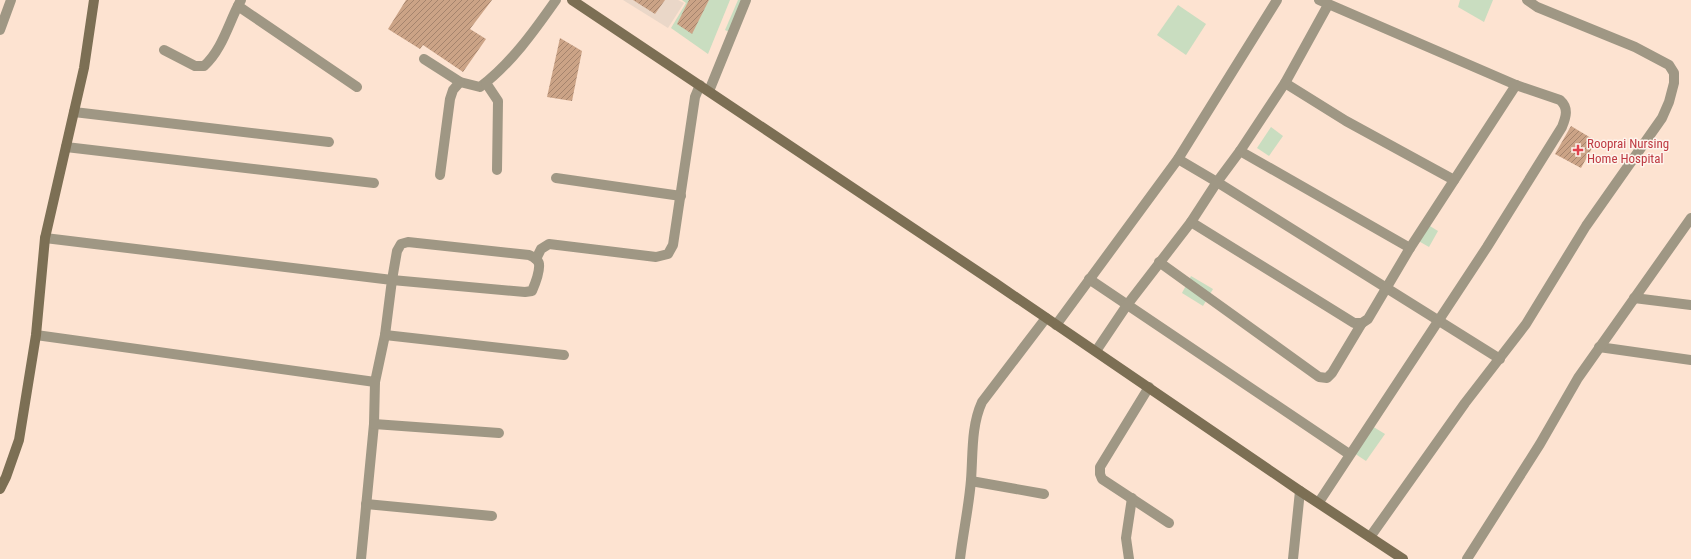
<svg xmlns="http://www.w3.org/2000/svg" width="1691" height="559" font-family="'Roboto Condensed',sans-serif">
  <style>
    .commercial { fill: #ead7c8 }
    .green { fill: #c9ddc0 }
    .building { fill: url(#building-hatch) }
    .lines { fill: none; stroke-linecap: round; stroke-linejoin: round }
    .street { stroke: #9f9784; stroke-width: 10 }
    .secondary { stroke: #7c6f54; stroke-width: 10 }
    .health-dot { fill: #e0444e; stroke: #fef4ec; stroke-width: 1.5 }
    .labels { text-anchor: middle; stroke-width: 3; stroke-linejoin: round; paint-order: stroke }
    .health-label { font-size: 13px; fill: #be3a42; stroke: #fef4ec; text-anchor: start }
  </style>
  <defs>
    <pattern id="building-hatch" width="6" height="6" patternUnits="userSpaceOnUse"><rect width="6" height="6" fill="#cba386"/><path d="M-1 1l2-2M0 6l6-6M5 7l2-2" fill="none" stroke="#a5846d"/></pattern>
  </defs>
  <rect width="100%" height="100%" fill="#fde3d1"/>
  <polygon class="commercial" points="623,0 678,0 684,3 668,28"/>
  <g class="green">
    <polygon points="682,0 730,0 708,54 671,28 686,3"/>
    <polygon points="738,0 742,0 729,32 725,30"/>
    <polygon points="1460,0 1493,0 1484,22 1458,7"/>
    <polygon points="1178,5 1206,24 1186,55 1157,35"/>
    <polygon points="1271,127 1283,136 1269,156 1257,148"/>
    <polygon points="1425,223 1438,231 1429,247 1415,239"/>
    <polygon points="1191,276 1213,289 1203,306 1182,293"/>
    <polygon points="1372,426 1385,434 1366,461 1354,453"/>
  </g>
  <g class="building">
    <polygon points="406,0 492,0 470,29 486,39 463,72 423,45 420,49 388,29"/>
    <polygon points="633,0 665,0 655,14"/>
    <polygon points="689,0 709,0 692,34 677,24"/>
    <polygon points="560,38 582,51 572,101 547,97"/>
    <polygon points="1571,126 1596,141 1581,168 1555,154"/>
  </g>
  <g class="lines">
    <g class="street">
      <polyline points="238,6 357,87"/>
      <polyline points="0,30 11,0"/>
      <path d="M164 50 195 66H204C223 49 229 21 241 0"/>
      <path d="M424 59 460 82 480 87C510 65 535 30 556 0"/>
      <polyline points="486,83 498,101 497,170"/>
      <polyline points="1285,83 1346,121 1454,180"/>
      <polyline points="709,91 746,0"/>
      <polyline points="74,112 329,142"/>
      <polyline points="66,147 374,183"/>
      <polyline points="1240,151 1410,248"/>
      <polyline points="1178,159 1217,182 1500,359"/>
      <polyline points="440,175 450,99 453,90 460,82"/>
      <polyline points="556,178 681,196"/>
      <polyline points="1191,222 1354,323 1362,323 1368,319 1410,248 1516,85"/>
      <path d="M45 238 392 280 525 292 532 291C535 284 540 272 539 264 538 259 533 257 529 255L408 242 401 244 397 251 392 280 385 335 375 382 374 424 361 559"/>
      <polyline points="536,259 541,249 549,244 656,257 668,254 673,245 695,97 700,85"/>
      <polyline points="1159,262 1319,377 1327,378 1332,373 1362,323"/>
      <polyline points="1089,279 1349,454"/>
      <polyline points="1634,298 1691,305"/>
      <polyline points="1056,325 1178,159 1277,0"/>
      <polyline points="36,335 375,382"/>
      <polyline points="385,335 564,355"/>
      <polyline points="1599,347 1691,360"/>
      <polyline points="1096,351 1127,305 1191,222 1217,182 1240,151 1285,83 1328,5"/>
      <polyline points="1149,387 1100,467 1100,474 1102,479 1169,523"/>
      <polyline points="374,424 499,433"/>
      <polyline points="971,481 1044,494"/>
      <path d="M1319 502 1487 247 1562 127C1566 117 1569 108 1560 100L1516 85 1319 0"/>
      <polyline points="366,504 492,516"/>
      <polyline points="1370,537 1465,403 1526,324 1586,226 1662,118 1669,102 1674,83 1674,73 1669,65 1635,47 1537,7 1527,0"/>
      <path d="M960 559C963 533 969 506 971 480 973 454 971 426 982 402L1046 318"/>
      <polyline points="1129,559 1126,538 1132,498"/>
      <polyline points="1293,559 1300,491"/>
      <polyline points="1467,559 1540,444 1578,378 1691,218"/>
    </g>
    <g class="secondary">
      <polyline points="572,0 995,283 1300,491 1403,559"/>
      <polyline points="0,489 6,477 19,440 36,335 45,238 84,68 94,0"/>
    </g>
  </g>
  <path class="health-dot" d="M1576 144h4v4h4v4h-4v4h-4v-4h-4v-4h4z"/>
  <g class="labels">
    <g class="health-label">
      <text x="1587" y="148">Rooprai Nursing<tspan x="1587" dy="15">Home Hospital</tspan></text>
    </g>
  </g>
</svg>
